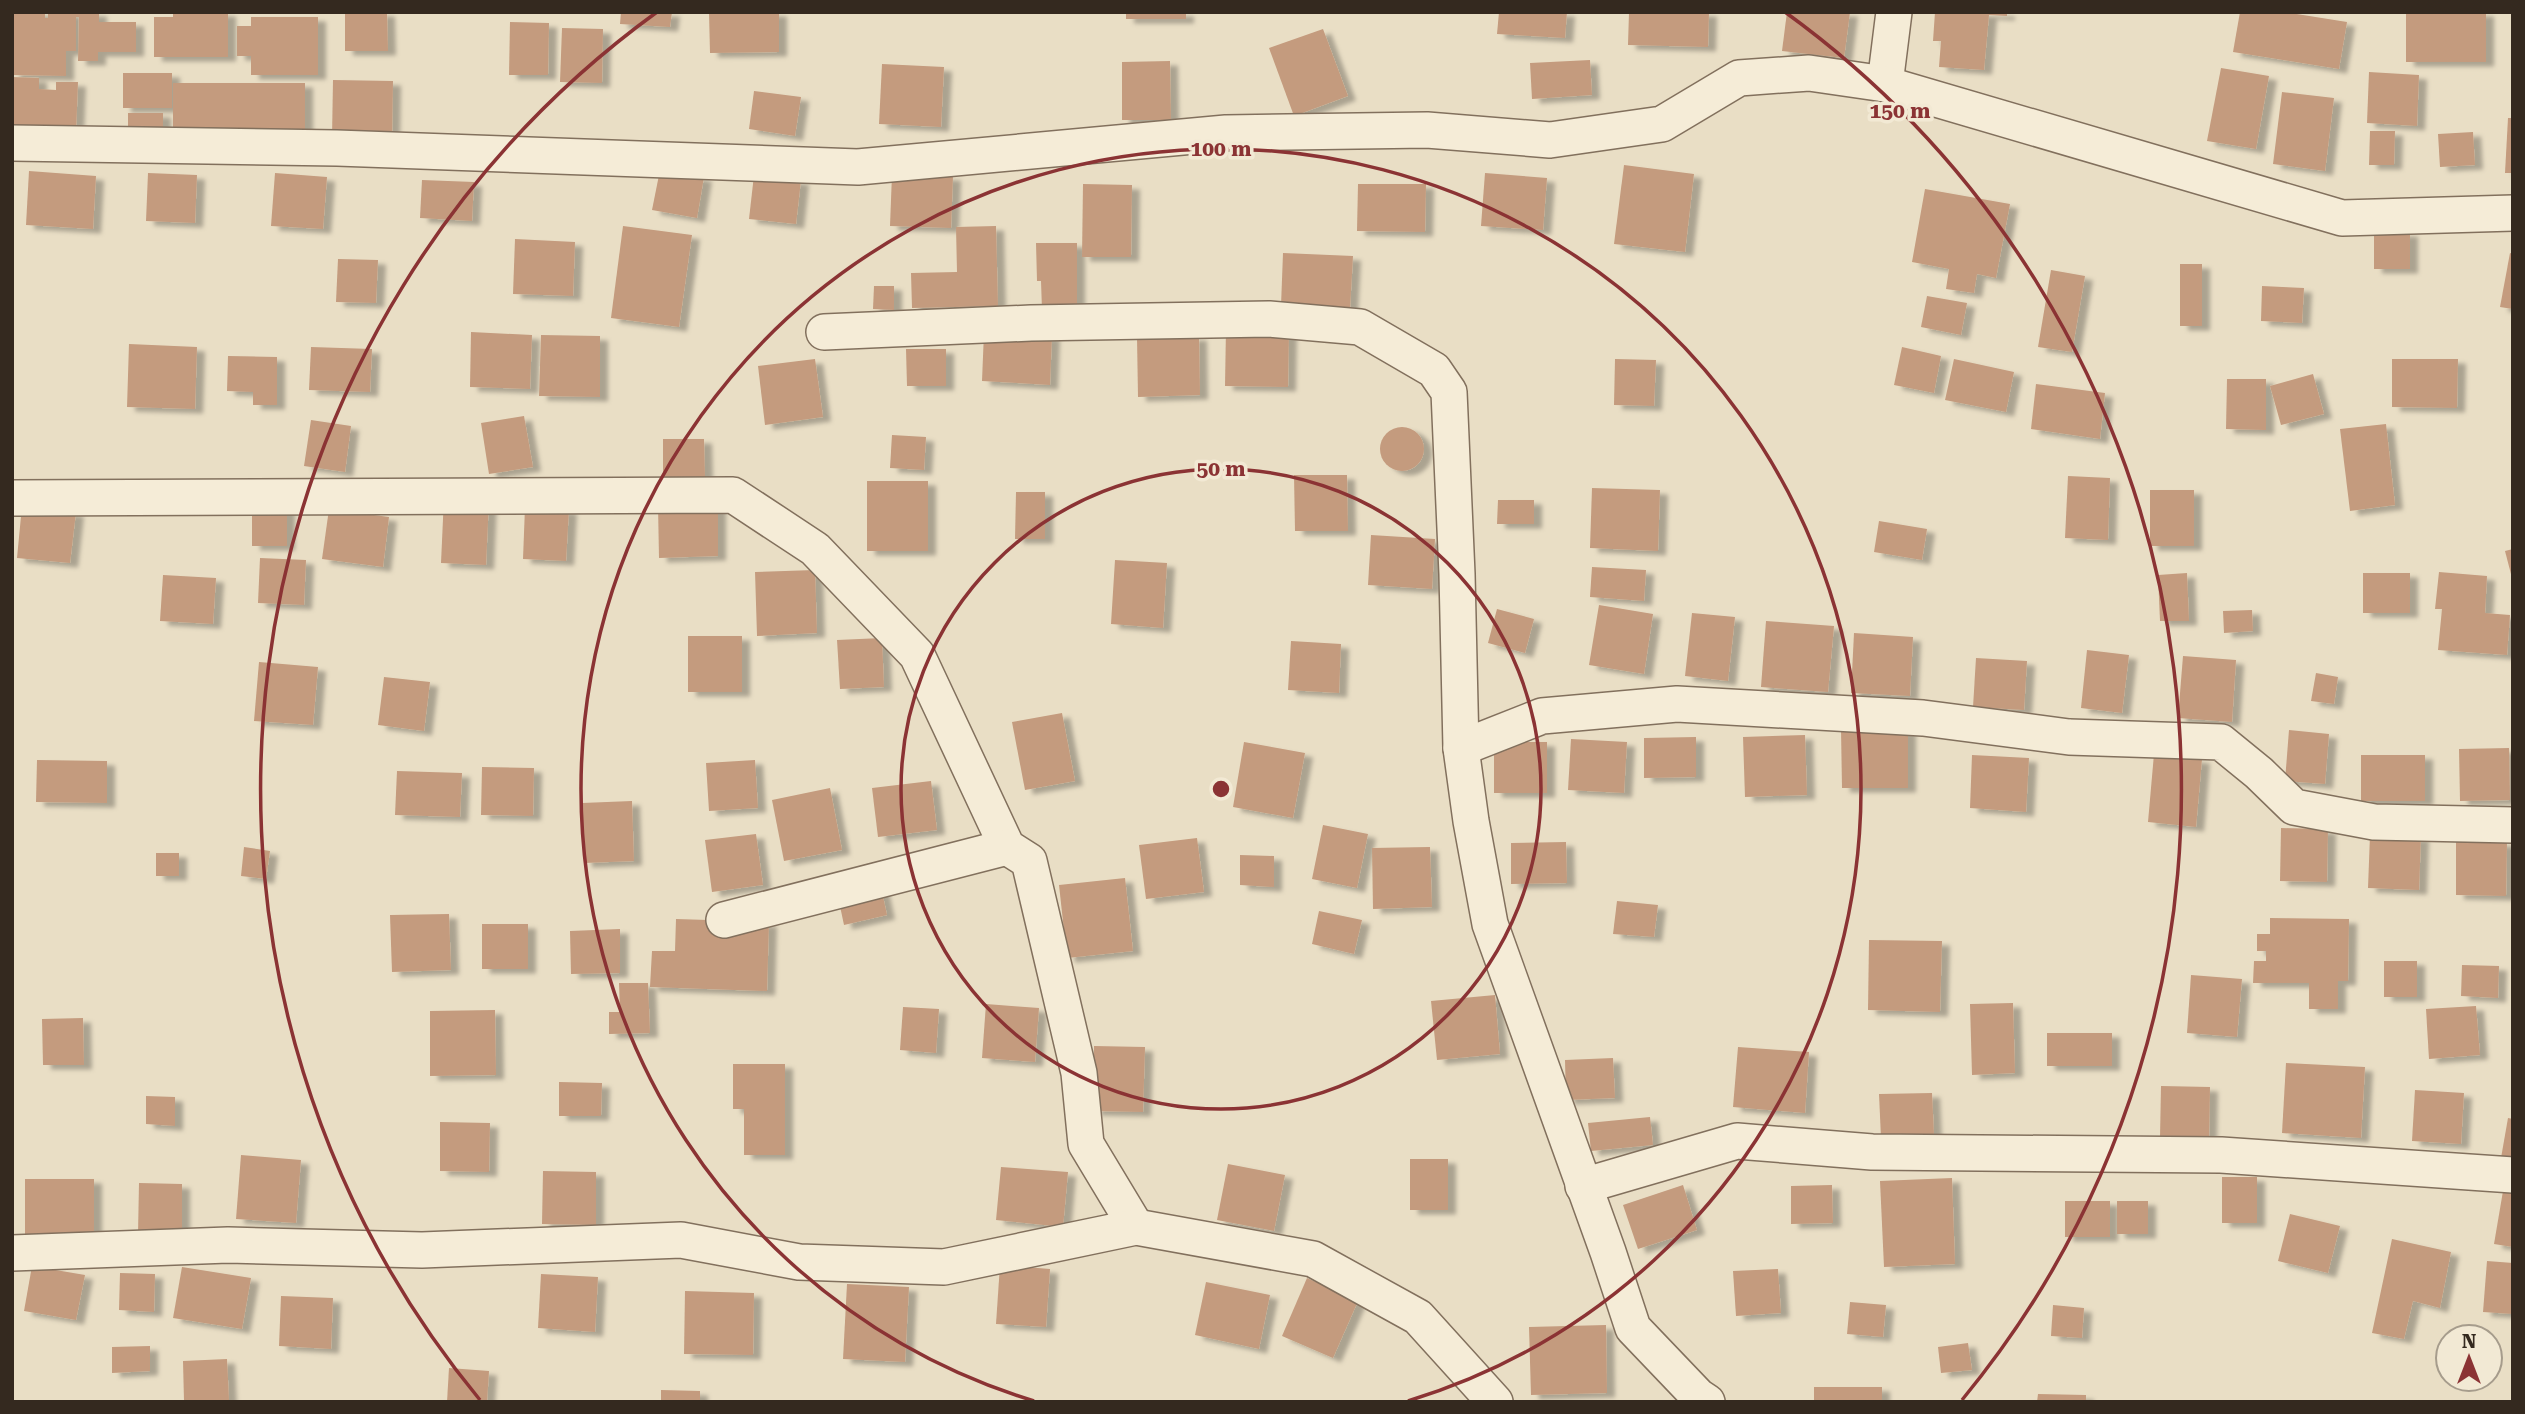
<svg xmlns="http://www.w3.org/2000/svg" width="2525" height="1414" font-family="'Roboto Serif',serif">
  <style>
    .building { fill: #c49b7e; filter: url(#shadow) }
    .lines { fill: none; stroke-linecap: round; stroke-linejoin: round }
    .street-casing { stroke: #82705d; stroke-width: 38 }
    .street { stroke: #f5ecd7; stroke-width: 35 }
    .ring { fill: none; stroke: #8b3334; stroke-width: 3.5 }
    .centre { fill: #8b3334; stroke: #f2e9d4; stroke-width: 3.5 }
    .ring-label { font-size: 21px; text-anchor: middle; font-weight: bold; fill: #8b3334; stroke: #f2e9d4; stroke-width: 7; stroke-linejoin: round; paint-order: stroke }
  </style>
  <defs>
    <filter id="shadow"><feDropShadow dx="8" dy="4.5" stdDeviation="2" flood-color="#0004"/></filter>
  </defs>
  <rect width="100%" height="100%" fill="#e9dec5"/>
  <g class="building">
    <polygon points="13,12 45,12 45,18 48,18 48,12 99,12 99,22 136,22 136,52 98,52 98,61 78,61 79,17 76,17 76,51 66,51 66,76 12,75"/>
    <polygon points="173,12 228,12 228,57 154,57 154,17 173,17"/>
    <polygon points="345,12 387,12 388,51 345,51"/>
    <polygon points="621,12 672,12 670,27 620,24"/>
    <polygon points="709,12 779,12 779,52 710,53"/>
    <rect x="1126" y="12" width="60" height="7"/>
    <polygon points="1499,12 1567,12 1565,38 1497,34"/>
    <polygon points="1629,12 1709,12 1708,47 1628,45"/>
    <polygon points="1787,12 1850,12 1844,58 1782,51"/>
    <polygon points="1935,12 2007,12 2007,16 1989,15 1984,70 1939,67 1941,41 1933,41"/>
    <polygon points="2240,12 2284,12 2347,22 2339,69 2233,52"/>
    <rect x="2406" y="12" width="80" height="50"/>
    <polygon points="251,17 318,17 318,75 251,75 251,56 237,56 237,26 251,26"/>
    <polygon points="510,22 549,23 548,75 509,75"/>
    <polygon points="562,28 603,29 602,83 560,82"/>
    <polygon points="1323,29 1348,96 1294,116 1269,48"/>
    <polygon points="1590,60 1592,95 1532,99 1530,63"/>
    <polygon points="1170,61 1171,120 1122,120 1122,62"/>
    <polygon points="882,64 944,67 941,127 879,124"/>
    <polygon points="2221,68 2269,76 2256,149 2207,141"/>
    <polygon points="2369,72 2419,75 2417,126 2367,123"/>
    <rect x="123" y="73" width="49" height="35"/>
    <polygon points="12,77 39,78 39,89 56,90 56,82 78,82 76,132 12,129"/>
    <polygon points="333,80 393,81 392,140 332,138"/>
    <rect x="173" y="83" width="132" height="53"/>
    <polygon points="754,91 801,97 795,136 749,129"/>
    <polygon points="2282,92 2334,98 2325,171 2273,164"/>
    <rect x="128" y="113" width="35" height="25"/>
    <polygon points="2508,118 2513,118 2513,173 2505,173"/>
    <polygon points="2370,131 2395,131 2394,165 2369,165"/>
    <polygon points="2473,132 2475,165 2440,167 2438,134"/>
    <polygon points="1624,165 1694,174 1685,252 1614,244"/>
    <polygon points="660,170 704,177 697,218 652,210"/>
    <polygon points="29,171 96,176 93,229 26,225"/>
    <polygon points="148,173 197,175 195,223 146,221"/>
    <polygon points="275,173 327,177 323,229 271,226"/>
    <polygon points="1485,173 1547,178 1543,230 1481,226"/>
    <polygon points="892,174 953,176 951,228 890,226"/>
    <polygon points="754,175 801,180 796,224 749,219"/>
    <polygon points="422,180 474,182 472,221 420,218"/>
    <polygon points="1083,184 1132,185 1131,257 1082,257"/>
    <polygon points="1358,184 1426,184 1425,232 1357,231"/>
    <polygon points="1925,189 2010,204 1996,278 1977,274 1974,293 1946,289 1949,269 1912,262"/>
    <polygon points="623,226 692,235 679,327 611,318"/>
    <polygon points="996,226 998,306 912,308 911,273 957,272 956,227"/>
    <rect x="2374" y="232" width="36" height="37"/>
    <polygon points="515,239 575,242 573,296 513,294"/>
    <polygon points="1036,243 1077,243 1077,309 1042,310 1041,281 1037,281"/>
    <polygon points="1283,253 1353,256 1350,309 1281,306"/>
    <polygon points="2510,253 2513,254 2513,309 2500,307"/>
    <polygon points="338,259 378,260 376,303 336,302"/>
    <rect x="2180" y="264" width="22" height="62"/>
    <polygon points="2051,270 2085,276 2072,352 2038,347"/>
    <polygon points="874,286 894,286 894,310 873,309"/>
    <polygon points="2262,286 2304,288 2302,323 2261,321"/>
    <polygon points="1927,296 1967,303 1961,335 1921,327"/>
    <polygon points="1226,328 1289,330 1288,387 1225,386"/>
    <polygon points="471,332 532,335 530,389 470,387"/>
    <polygon points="984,332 1052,335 1050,385 982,381"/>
    <polygon points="541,335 600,336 600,397 539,396"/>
    <polygon points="1199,336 1200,395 1138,397 1137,337"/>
    <polygon points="129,344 197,347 195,409 127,407"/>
    <polygon points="311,347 372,349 370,392 309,390"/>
    <polygon points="1902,347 1941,356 1934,393 1894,385"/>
    <polygon points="906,349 946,349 946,386 907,386"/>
    <polygon points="228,356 277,357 277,405 253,405 253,392 227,391"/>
    <polygon points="815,359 823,417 765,425 758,366"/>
    <polygon points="1615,359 1656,360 1654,406 1614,405"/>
    <polygon points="1954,359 2014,372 2006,412 1945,400"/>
    <polygon points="2392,359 2458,359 2457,408 2392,407"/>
    <polygon points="2313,374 2324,414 2281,425 2270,386"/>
    <polygon points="2227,379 2266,379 2266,430 2226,429"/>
    <polygon points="2036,384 2105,393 2100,439 2031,429"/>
    <polygon points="524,416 533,467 489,474 481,423"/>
    <polygon points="311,420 351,426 345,472 304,466"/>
    <polygon points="2386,424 2395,505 2350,511 2340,429"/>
    <circle cx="1402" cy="449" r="22"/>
    <polygon points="892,435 926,437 924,470 890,468"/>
    <polygon points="663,439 704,439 705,477 663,478"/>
    <polygon points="1294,475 1347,475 1348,531 1295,531"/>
    <polygon points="2068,476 2110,478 2108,540 2065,538"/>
    <rect x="867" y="481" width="61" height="70"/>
    <polygon points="1592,488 1660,490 1658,551 1590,548"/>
    <rect x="2150" y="490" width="44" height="56"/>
    <polygon points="1016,492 1045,492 1045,539 1015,539"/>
    <polygon points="444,497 489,500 486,565 441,563"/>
    <polygon points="1498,500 1534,500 1534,524 1497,524"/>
    <rect x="252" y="504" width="35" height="42"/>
    <polygon points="718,504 718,556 659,558 658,505"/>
    <polygon points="22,506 76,512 70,563 17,558"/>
    <polygon points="525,507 569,509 566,561 523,559"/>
    <polygon points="329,509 389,517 383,567 322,559"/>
    <polygon points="1879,521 1927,529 1922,560 1874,552"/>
    <polygon points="1371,535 1435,539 1432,589 1368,585"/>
    <polygon points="2513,549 2513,578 2512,578 2505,551"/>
    <polygon points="260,558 306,560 304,605 258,603"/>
    <polygon points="1115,560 1167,563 1163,628 1111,624"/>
    <polygon points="1592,567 1646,570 1644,601 1590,597"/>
    <polygon points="815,570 817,633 757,636 755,572"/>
    <polygon points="2439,572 2487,576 2485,613 2510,615 2507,655 2438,650 2442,609 2435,609"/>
    <polygon points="2187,573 2189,621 2160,621 2158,575"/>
    <rect x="2363" y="573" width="47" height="40"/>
    <polygon points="163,575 216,578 213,624 160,621"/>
    <polygon points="1599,605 1653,614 1644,674 1589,665"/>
    <polygon points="1497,609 1534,619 1525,653 1488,643"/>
    <polygon points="2252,610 2253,631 2224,633 2223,611"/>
    <polygon points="1692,613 1735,617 1728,681 1685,676"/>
    <polygon points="1766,621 1834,626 1828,692 1761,687"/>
    <polygon points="1854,633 1913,637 1910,696 1851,693"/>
    <rect x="688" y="636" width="54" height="56"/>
    <polygon points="882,638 884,687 840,689 837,640"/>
    <polygon points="1291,641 1341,644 1339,693 1288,690"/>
    <polygon points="2087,650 2129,655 2122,713 2081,708"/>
    <polygon points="2183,656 2236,660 2232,722 2178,718"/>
    <polygon points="1976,658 2027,661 2024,710 1973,707"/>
    <polygon points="259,662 318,667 313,725 254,721"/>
    <polygon points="2316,673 2338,677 2334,704 2311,701"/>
    <polygon points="384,677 430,682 424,731 378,725"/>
    <polygon points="1062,713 1075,781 1025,790 1012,722"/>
    <polygon points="1841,729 1908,729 1908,788 1842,788"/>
    <polygon points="2289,730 2329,734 2325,784 2285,781"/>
    <polygon points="1805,735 1807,795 1745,797 1743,737"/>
    <polygon points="1696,737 1696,777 1644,778 1644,738"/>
    <polygon points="1571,739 1627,742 1624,793 1568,790"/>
    <polygon points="1244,742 1305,753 1293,818 1233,807"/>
    <rect x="1494" y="742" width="53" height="51"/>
    <polygon points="2509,748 2510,800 2460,801 2459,749"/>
    <polygon points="2154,754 2202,759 2196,827 2148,822"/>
    <polygon points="1972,755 2029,758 2026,812 1970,808"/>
    <rect x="2361" y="755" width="64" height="46"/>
    <polygon points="37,760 107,761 107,803 36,802"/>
    <polygon points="755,760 758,808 709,811 706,763"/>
    <polygon points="482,767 534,768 533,816 481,815"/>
    <polygon points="397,771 462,773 460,817 395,815"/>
    <polygon points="931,781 937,830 878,837 872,788"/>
    <polygon points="830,788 842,850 784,861 772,800"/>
    <polygon points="632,801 634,861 584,863 582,803"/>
    <polygon points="1323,825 1368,834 1357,888 1312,879"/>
    <polygon points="2281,828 2328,829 2327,882 2280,881"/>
    <polygon points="756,834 763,885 712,892 705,840"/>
    <polygon points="2370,835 2421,836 2419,890 2368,888"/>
    <polygon points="1197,838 1204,892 1146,899 1139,845"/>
    <polygon points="2456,841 2507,842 2506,896 2456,895"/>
    <polygon points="1566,842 1567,883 1511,884 1511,843"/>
    <polygon points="244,847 270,851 266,879 241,876"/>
    <polygon points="1430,847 1432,907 1373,909 1372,848"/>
    <rect x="156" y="853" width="23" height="23"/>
    <polygon points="1240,855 1274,856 1274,887 1240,885"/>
    <polygon points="1125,878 1133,951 1067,958 1059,885"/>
    <polygon points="880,883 887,915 844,925 837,892"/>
    <polygon points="1617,901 1658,905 1654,937 1613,934"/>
    <polygon points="1319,911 1362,920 1354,954 1312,944"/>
    <polygon points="449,914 451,970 392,972 390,915"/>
    <polygon points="2270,918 2349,919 2348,981 2338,981 2338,1009 2309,1009 2309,983 2253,983 2254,961 2266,961 2266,951 2257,951 2257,934 2270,934"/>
    <polygon points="676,919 769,922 767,991 650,987 652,951 675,951"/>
    <rect x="482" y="924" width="46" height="45"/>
    <polygon points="620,929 620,973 571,974 570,931"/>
    <polygon points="1869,940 1942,941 1940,1012 1868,1010"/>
    <rect x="2384" y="961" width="33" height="36"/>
    <polygon points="2462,965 2499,966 2498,998 2461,996"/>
    <polygon points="2191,975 2242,979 2237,1037 2187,1033"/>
    <polygon points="619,983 648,983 650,1033 609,1034 609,1012 620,1012"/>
    <polygon points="1495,995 1500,1054 1437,1060 1431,1001"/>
    <polygon points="2013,1003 2015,1073 1972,1075 1970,1004"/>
    <polygon points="986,1004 1039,1008 1035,1062 982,1058"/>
    <polygon points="2476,1006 2480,1055 2429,1059 2426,1009"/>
    <polygon points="903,1007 939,1009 936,1053 900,1050"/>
    <polygon points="495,1010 496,1075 430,1076 430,1011"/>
    <polygon points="83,1018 84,1065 43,1065 42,1019"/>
    <rect x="2047" y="1033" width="65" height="33"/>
    <polygon points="1094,1046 1145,1047 1143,1112 1093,1111"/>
    <polygon points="1738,1047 1809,1052 1805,1113 1733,1107"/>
    <polygon points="1613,1058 1615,1098 1566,1100 1565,1060"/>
    <polygon points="2286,1063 2365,1067 2361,1138 2282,1133"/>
    <polygon points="733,1064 785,1064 785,1155 744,1155 744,1109 733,1109"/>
    <polygon points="559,1082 602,1083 601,1116 559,1116"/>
    <polygon points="2161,1086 2210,1087 2209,1139 2160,1138"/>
    <polygon points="2415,1090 2464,1093 2461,1144 2412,1141"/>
    <polygon points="1932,1093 1934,1135 1881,1138 1879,1094"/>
    <polygon points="146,1096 175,1097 175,1126 146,1124"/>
    <polygon points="1650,1117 1653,1145 1591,1151 1588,1123"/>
    <polygon points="2508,1118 2513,1119 2513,1160 2501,1158"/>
    <polygon points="440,1122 490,1123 489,1172 440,1171"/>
    <polygon points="241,1155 301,1160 296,1223 236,1219"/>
    <rect x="1410" y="1159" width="38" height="51"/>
    <polygon points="1228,1164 1285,1175 1274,1231 1217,1220"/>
    <polygon points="1001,1167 1068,1172 1063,1227 996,1220"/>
    <polygon points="543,1171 596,1172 596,1225 542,1224"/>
    <rect x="2222" y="1177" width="35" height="46"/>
    <polygon points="1952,1178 1955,1264 1884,1267 1880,1181"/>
    <rect x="25" y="1179" width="69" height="57"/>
    <polygon points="139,1183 182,1184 182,1235 138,1234"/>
    <polygon points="1683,1185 1697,1230 1638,1249 1623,1205"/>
    <polygon points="1832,1185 1833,1223 1791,1224 1791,1186"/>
    <polygon points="2503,1191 2513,1192 2513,1247 2494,1244"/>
    <rect x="2065" y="1201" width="45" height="36"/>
    <rect x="2117" y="1201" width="31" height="33"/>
    <polygon points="2290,1214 2340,1226 2328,1273 2278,1261"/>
    <polygon points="2392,1239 2451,1252 2440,1308 2413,1301 2404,1339 2372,1333"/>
    <polygon points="2487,1261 2513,1263 2513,1314 2483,1312"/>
    <polygon points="1000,1265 1050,1269 1046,1327 996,1324"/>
    <polygon points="32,1266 85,1275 76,1320 24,1311"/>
    <polygon points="182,1267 251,1278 242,1329 173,1318"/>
    <polygon points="1778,1269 1781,1313 1736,1316 1733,1271"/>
    <polygon points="120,1273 155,1274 154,1312 119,1310"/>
    <polygon points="541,1274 598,1277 595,1332 538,1328"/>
    <polygon points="1307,1278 1358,1301 1333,1358 1282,1336"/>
    <polygon points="1206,1282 1270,1295 1259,1349 1195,1335"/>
    <polygon points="847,1284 909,1287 905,1362 843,1359"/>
    <polygon points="685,1291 754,1293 753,1355 684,1354"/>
    <polygon points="281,1296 333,1298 331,1349 279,1346"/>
    <polygon points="1850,1302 1886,1305 1883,1337 1847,1334"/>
    <polygon points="2053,1305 2084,1308 2082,1338 2051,1336"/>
    <polygon points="1606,1325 1607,1393 1531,1395 1529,1327"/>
    <polygon points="1968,1343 1972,1370 1941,1373 1938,1347"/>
    <polygon points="150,1346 150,1371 112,1373 112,1347"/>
    <polygon points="227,1359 229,1400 184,1401 183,1361"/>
    <polygon points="449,1368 489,1371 487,1402 447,1402"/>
    <rect x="1814" y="1387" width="68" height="15"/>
    <polygon points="661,1390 700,1391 700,1402 661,1402"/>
    <polygon points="2038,1394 2086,1395 2086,1402 2037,1402"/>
  </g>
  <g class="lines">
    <g class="street-casing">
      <g id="street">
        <polyline points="1885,84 1894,12"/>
        <polyline points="12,143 337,148 858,167 1226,133 1427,130 1550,140 1662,124 1739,78 1809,73 1885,84 2342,218 2513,213"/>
        <polyline points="824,332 1031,323 1269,319 1360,327 1434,370 1449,392 1457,574 1461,748 1471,821 1490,924 1608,1252 1633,1328 1698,1396 1707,1402"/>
        <polyline points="12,498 733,495 815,549 917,655 1007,847 1029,861 1079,1073 1086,1144 1136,1227"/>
        <polyline points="1461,748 1542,716 1677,704 1923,718 2069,737 2221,742 2259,773 2294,807 2374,822 2513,825"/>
        <polyline points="724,920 1007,847"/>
        <polyline points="1583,1186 1737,1141 1872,1152 2221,1155 2513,1175"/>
        <polyline points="12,1253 228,1245 422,1250 681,1240 799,1262 944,1267 1136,1227 1313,1259 1418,1317 1495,1402"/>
      </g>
    </g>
    <use href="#street" class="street"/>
  </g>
  <g class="ring">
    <circle cx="1221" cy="789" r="320"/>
    <path d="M1034 1401A640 640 0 1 1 1408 1401"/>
    <path d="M480 1400A960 960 0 0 1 657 12M1785 12A960 960 0 0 1 1962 1400"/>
  </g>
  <circle cx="1221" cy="789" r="10" class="centre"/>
  <g class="ring-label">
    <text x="1900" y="118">150 m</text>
    <text x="1221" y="156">100 m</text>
    <text x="1221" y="476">50 m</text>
  </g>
  <rect width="2525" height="1414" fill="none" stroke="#34291f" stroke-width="28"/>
  <g transform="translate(2469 1358)"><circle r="33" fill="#f2e9d4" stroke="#a69c8c" stroke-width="2"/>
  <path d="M0-5L12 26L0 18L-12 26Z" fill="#8b3334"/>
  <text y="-10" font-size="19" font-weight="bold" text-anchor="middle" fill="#34291f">N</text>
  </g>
</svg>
